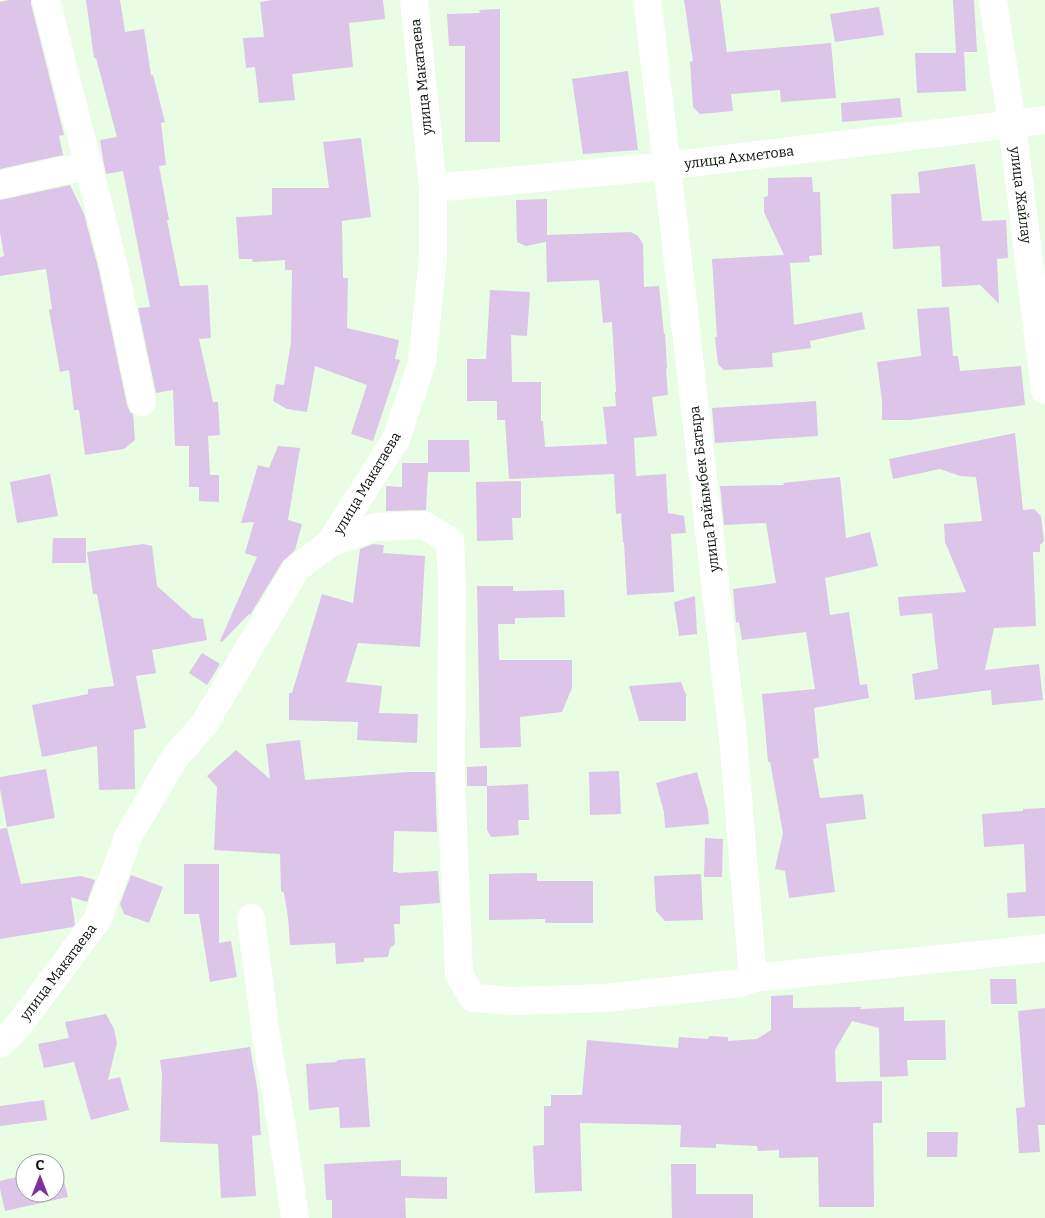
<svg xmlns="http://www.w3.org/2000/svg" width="1045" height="1218" font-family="Bitter,serif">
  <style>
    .building { fill: #dcc5e8 }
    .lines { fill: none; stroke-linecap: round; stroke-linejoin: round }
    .minor { stroke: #fff; stroke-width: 28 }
    .labels { text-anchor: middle; stroke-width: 4; stroke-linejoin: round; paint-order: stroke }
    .street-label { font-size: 14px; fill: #0a1008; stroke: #fff }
  </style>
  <rect width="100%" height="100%" fill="#e9fde4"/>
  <g class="building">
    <polygon points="9,0 31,0 31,4 64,135 59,136 63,155 0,169 0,2"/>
    <polygon points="86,0 120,0 125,32 144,29 151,75 153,75 165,122 161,123 166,165 159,166 169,220 167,220 180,286 208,285 211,338 199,339 213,402 218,402 220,435 208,436 210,475 219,475 219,502 199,501 199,487 189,487 189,446 175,446 173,390 156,393 138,308 150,307 123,171 106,174 103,159 100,140 117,137 96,58 94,58"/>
    <polygon points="272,0 383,0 385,19 349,23 353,67 292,74 295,100 259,103 255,67 246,68 243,38 264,37 260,2"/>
    <polygon points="684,0 720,0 727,52 831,43 836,98 781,102 780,90 731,94 733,111 700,114 693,107 690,62 693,61"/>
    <polygon points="953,0 974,0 977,52 964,52 966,91 917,93 915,53 956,53"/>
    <polygon points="879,7 884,35 835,42 830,14"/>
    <polygon points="500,9 500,142 465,142 465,46 449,46 447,14 480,13 479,10"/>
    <polygon points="628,71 638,150 583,154 572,79"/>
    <polygon points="900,98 902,117 842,122 841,103"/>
    <polygon points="361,138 371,217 342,221 343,278 348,278 347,328 399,340 395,359 400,360 373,441 351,434 367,385 315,366 307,412 287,409 273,401 276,384 284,385 291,342 292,270 285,270 285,260 253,262 252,259 239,259 236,217 272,215 272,188 329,188 323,142"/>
    <polygon points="975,164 982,221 1006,220 1008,258 997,259 999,304 980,285 942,287 940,246 893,249 891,194 920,193 918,172"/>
    <polygon points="812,177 813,192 820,192 822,255 809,256 810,262 790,263 794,325 862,312 865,329 810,341 811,348 772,353 773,367 724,370 718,364 715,337 717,337 712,259 784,255 764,212 764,197 768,196 768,178"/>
    <polygon points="70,185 84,214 99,271 127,405 130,412 133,414 135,440 124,449 85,455 79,410 74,410 69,370 60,372 49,310 52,309 46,269 0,276 0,257 4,256 0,232 0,200"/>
    <polygon points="547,199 547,235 631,232 638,236 643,244 644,287 659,286 664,334 665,334 667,368 666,369 668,395 652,397 657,436 634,438 636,476 666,474 668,513 684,516 686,533 671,534 674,592 627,595 624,543 623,543 621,513 616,514 614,474 509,479 505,420 497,420 497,401 467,401 467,359 486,359 490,290 530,292 527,336 511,335 512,382 541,382 541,421 543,421 545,447 607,444 603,407 616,406 615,392 616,392 612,322 603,323 599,280 547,282 546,242 526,246 517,242 516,200"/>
    <polygon points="949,307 953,356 958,356 960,371 1021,366 1025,405 909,420 882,420 882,401 877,362 921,356 917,309"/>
    <polygon points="816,401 818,436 715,443 712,408"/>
    <polygon points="1015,433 1023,510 1034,509 1041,516 1044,541 1040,545 1040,552 1033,552 1036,626 994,628 985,670 1039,664 1043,700 992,705 991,690 915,700 912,674 938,669 932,613 900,616 898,597 966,592 945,542 944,524 982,521 976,477 960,476 940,469 893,479 889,459"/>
    <polygon points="428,440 469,440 470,472 428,472 426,510 386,511 386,486 402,487 402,463 428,463"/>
    <polygon points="278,446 300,448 288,520 302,524 295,550 283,561 250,615 249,614 222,642 220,641 257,557 245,553 254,522 241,523 258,465 269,468"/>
    <polygon points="50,474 58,516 17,523 10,482"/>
    <polygon points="840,477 846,538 870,532 878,566 825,578 830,615 849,612 860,685 867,684 869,698 814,708 819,758 813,759 820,798 863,794 866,819 826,824 835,892 789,898 785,871 775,869 783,833 770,762 768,762 762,694 815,689 806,632 742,640 739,622 736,623 733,589 776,583 766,523 724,525 720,486 784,485 783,483"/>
    <polygon points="521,481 521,518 512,518 513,540 477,541 476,482"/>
    <polygon points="53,538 86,538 86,563 52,563"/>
    <polygon points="143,544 152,546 157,586 193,618 203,619 207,640 152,650 156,673 136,676 146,728 134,730 135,789 99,790 97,746 42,757 32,705 88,694 88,689 114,686 97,594 93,594 87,552"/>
    <polygon points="373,544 384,545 383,553 425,556 420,647 358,643 346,682 382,686 379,713 418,714 417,743 357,740 358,722 289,720 289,693 292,693 322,594 353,603 360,549"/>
    <polygon points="477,586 513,586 513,591 564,590 565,617 515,618 515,624 498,624 499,660 572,660 572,688 562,712 520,717 521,747 480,748"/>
    <polygon points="695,596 697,634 679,636 674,602"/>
    <polygon points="202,653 220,664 207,685 189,673"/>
    <polygon points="681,682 686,695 686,721 639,721 629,686"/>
    <polygon points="300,740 305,780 409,772 435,772 437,832 394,831 393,872 398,872 398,873 438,871 440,903 400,906 400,924 394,924 395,944 390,948 388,957 364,958 364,962 336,964 335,943 290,945 288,917 284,893 281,891 280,854 214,850 217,787 207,776 236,750 270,779 266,744"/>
    <polygon points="487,766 487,786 467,786 467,767"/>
    <polygon points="46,769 55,818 7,827 0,789 0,777"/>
    <polygon points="619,771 621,814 590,815 589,772"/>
    <polygon points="697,772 708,811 709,824 665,828 664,812 656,783"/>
    <polygon points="528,784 529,820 518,820 519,835 491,837 487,830 487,786"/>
    <polygon points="1045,808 1045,916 1008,918 1007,893 1026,892 1024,844 984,847 982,814 1023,811 1023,809"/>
    <polygon points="7,828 21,884 81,876 95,880 87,902 71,897 75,924 73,927 0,939 0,829"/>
    <polygon points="705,838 723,839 722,877 704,877"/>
    <polygon points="184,864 219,864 219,943 231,941 237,977 210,982 199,914 184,914"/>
    <polygon points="537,873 537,881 593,881 593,923 545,923 545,919 489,920 489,874"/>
    <polygon points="701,874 703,920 665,921 656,911 654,876"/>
    <polygon points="131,875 163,887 149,923 124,914 120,904"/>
    <polygon points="990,979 1016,979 1017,1004 991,1004"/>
    <polygon points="793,995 793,1008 861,1007 860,1009 904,1007 904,1021 945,1020 946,1060 907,1060 908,1076 880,1077 879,1028 852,1021 835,1050 836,1082 882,1081 882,1123 873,1123 874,1207 819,1207 818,1157 779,1158 779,1150 758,1151 757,1146 716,1144 716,1148 680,1147 681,1125 580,1123 582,1191 535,1193 533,1146 544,1145 544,1106 551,1106 551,1095 582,1095 587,1040 678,1048 679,1037 708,1039 709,1036 728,1037 728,1041 757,1039 771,1030 771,996"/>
    <polygon points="1045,1008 1045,1125 1038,1125 1040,1152 1019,1153 1016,1108 1025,1107 1018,1011"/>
    <polygon points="106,1014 114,1029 117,1043 108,1080 120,1077 129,1110 91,1120 74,1062 44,1068 38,1044 69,1038 65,1022"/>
    <polygon points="250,1047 258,1093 261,1135 252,1136 256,1196 221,1198 218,1144 160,1142 162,1075 160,1060"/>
    <polygon points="365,1058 370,1127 340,1128 339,1107 309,1110 306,1064 336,1062 338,1060"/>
    <polygon points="44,1100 47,1120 0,1126 0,1106"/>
    <polygon points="927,1132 958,1132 957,1157 927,1157"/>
    <polygon points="401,1160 401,1176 447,1177 447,1199 405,1198 406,1218 332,1218 332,1200 326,1200 324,1164"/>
    <polygon points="671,1164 696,1164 696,1194 753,1194 753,1218 672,1218"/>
    <polygon points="61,1169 68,1197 5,1211 0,1189 0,1181 25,1175 25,1193 55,1193 55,1171"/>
  </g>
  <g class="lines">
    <g class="minor">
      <polyline points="46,0 114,267 142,402"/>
      <polyline points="647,0 667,166 733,738 753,978"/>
      <polyline points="993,0 1012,124 1045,390"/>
      <polyline points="0,185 60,171 89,167"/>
      <polyline points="433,188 667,166 1045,120"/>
      <polyline points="330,543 375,527 424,525 450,541 452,580 451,776 459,975 473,998 512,1001 606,998 741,983 753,978 1045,948"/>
      <polyline points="251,918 267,1043 281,1122 295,1218"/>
      <polyline points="0,1044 19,1025 97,920 129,835 175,757 203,726 296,569 330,543 396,439 422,363 433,258 433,188 414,0"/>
    </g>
  </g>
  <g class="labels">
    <g class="street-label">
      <text transform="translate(421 77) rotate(-96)" y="5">улица Макатаева</text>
      <text transform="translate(739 157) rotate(-7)" y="5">улица Ахметова</text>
      <text transform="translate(1021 195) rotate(83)" y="5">улица Жайлау</text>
      <text transform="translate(367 483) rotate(-59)" y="5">улица Макатаева</text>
      <text transform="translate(704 489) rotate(-97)" y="5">улица Райымбек Батыра</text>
      <text transform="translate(58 972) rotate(-53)" y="5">улица Макатаева</text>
    </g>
  </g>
  <g transform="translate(40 1178)"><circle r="24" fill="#ffffff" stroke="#9d9f9c"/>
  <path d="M0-4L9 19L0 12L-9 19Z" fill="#7e30a1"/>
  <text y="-8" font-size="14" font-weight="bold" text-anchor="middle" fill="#0a1008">С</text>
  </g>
</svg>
